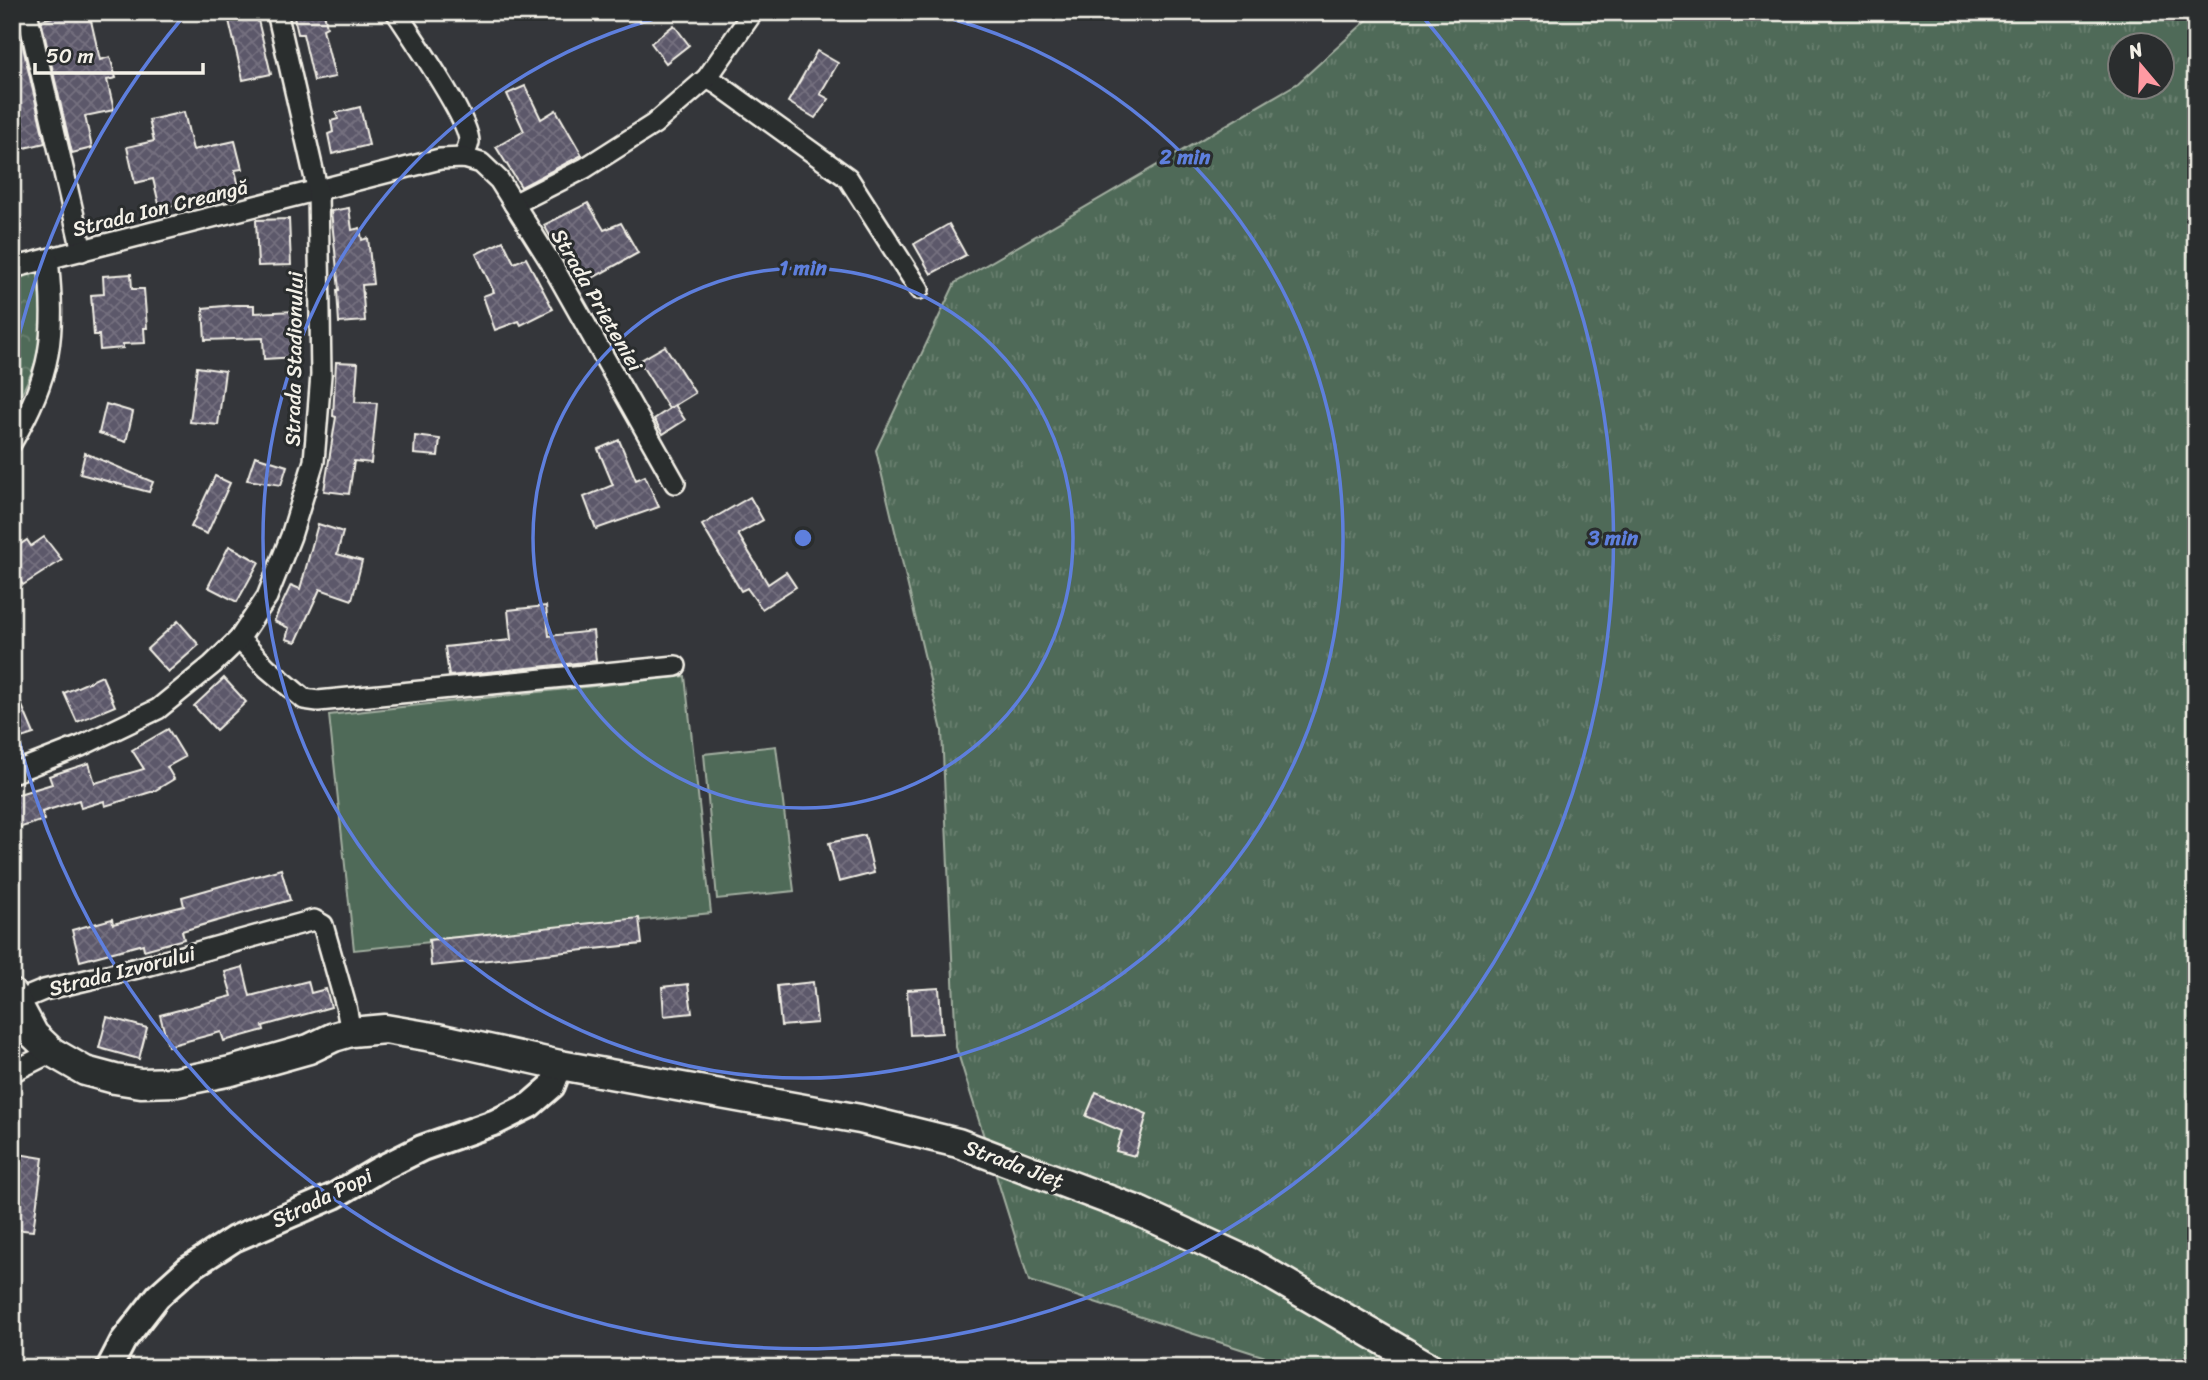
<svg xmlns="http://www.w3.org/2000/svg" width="2208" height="1380" font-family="Sriracha,sans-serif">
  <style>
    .grass { fill: url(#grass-tufts); stroke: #a2aea0; stroke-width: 2; fill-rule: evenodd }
    .park { fill: url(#park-crowns); stroke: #a2aea0; stroke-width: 2 }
    .garden { fill: #506a58; stroke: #a2aea0; stroke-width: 2 }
    .building { fill: url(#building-cross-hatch); stroke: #f4f1e8; stroke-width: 2 }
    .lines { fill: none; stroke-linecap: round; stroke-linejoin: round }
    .minor-casing { stroke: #f4f1e8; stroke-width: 24 }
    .tertiary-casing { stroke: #f4f1e8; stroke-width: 30 }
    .secondary-casing { stroke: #f4f1e8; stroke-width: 33 }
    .minor { stroke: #2a2d2e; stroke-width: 19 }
    .tertiary { stroke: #2a2d2e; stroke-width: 24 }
    .secondary { stroke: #2a2d2e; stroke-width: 28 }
    .ring { fill: none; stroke: #5e7fdd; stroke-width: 3.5 }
    .labels { text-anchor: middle; stroke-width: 6; stroke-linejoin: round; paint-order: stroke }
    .street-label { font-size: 21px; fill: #f4f1e8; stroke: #2a2d2e }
    .centre { fill: #5e7fdd; stroke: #2a2d2e; stroke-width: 3.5 }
    .ring-label { font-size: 21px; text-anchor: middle; font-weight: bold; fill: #5e7fdd; stroke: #2a2d2e; stroke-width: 6; stroke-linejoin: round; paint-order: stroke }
  </style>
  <defs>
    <pattern id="grass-tufts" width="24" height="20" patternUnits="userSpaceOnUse" patternTransform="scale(1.75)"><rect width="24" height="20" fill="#506a58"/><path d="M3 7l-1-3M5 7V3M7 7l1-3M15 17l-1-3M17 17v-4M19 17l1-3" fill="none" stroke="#6a8070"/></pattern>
    <pattern id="park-crowns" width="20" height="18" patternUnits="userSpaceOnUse" patternTransform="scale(1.75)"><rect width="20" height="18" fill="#506a58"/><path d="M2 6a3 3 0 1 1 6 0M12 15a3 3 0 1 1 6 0" fill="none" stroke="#6a8070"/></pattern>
    <pattern id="building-cross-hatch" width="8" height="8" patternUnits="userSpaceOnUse" patternTransform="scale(1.75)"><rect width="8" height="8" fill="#5c586a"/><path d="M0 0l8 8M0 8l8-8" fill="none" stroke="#74707f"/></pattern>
  </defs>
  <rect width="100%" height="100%" fill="#34363a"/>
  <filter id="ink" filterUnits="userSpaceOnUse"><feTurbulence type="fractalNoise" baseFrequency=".0143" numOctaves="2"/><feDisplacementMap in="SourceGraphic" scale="14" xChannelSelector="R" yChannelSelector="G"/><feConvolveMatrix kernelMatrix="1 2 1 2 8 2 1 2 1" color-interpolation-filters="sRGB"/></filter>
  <g filter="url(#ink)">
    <path class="grass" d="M1376 12H2196V1368H1300L1029 1281 956 1047 942 731 876 450 955 283 1298 83ZM2120 46H2162V88H2120Z"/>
    <path class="park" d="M39 271C41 292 45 315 42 336 38 363 24 389 12 413V277Z"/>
    <g class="garden">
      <polygon points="685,676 711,913 354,950 329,715"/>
      <polygon points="776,746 794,891 717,899 704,754"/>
    </g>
    <g class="building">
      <polygon points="73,12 89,12 100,60 110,57 116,78 107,80 114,110 85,116 92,148 72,153 41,20"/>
      <polygon points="227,12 256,12 271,74 243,80"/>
      <polygon points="293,12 324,12 327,27 323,29 335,77 314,81 303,34 298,34"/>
      <polygon points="674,25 689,45 666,63 651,43"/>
      <polygon points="20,34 45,143 12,151 12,36"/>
      <polygon points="817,51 838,63 820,94 829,99 815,118 788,102"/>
      <polygon points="525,86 541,119 556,110 582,155 521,187 496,147 524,131 507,94"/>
      <polygon points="360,107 369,145 332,154 328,134 333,132 331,121 338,119 336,113"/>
      <polygon points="184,112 193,150 235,141 242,169 235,170 240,190 160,208 153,179 135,183 127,147 154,141 149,120"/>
      <polygon points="588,203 604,230 621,223 638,253 580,285 558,246 556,247 544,225"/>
      <polygon points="349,208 352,230 360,228 362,240 368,238 373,284 362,285 365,321 339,323 337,290 339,290 331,211"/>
      <polygon points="289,219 291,265 258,266 256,220"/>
      <polygon points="949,224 966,255 931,274 914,244"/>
      <polygon points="503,241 514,263 526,258 553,309 521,325 519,321 495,330 483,296 494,292 476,254"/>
      <polygon points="131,274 132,289 144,289 147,328 144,328 145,343 123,344 123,348 100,350 99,335 94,335 91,295 104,294 103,276"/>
      <polygon points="235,305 254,305 254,313 295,311 297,357 264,359 263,338 205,340 203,308"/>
      <polygon points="665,346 695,393 669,409 639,361"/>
      <polygon points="336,362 358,363 355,402 377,403 371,463 354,461 349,494 324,491 336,417 333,416"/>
      <polygon points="197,367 225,371 218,425 190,422"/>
      <polygon points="106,404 133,412 126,442 99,433"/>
      <polygon points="675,405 685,420 663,434 654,419"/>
      <polygon points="415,436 440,439 438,456 414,454"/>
      <polygon points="619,440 636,480 645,476 659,507 596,529 584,497 613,485 598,449"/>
      <polygon points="85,453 153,482 149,492 80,474"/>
      <polygon points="255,456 287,466 281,485 247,480"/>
      <polygon points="215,476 230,483 207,534 191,527"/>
      <polygon points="750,497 763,520 738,534 768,584 786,572 796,587 762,609 747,588 741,591 702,525"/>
      <polygon points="318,524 343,532 337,554 362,561 352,600 320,589 296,642 286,639 289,628 274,621 291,585 300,589"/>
      <polygon points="44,537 62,560 23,585 12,569 12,550 27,540 31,546"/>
      <polygon points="229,546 259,562 237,602 208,587"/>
      <polygon points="546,606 549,636 593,631 596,661 449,676 445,647 511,640 508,610"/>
      <polygon points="178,621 199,645 168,672 147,649"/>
      <polygon points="102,676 115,706 77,722 64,693"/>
      <polygon points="224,678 246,702 216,730 194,706"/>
      <polygon points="12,682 34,734 12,741"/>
      <polygon points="168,729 185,757 167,767 174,779 154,791 105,806 104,801 81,808 79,800 42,812 44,820 12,830 12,796 52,784 49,776 89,763 95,783 144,769 132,750"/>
      <polygon points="865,835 874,873 839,882 829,843"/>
      <polygon points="281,869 290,900 182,931 184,939 144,950 143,944 80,961 72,930 112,919 113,924 184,906 182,897"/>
      <polygon points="639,918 642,944 431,966 429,940"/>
      <polygon points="243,967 250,996 308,981 311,993 326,989 331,1007 263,1026 264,1030 224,1041 221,1032 168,1046 160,1015 232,996 225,972"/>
      <polygon points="813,982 817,1023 781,1026 777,986"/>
      <polygon points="688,984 692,1013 664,1016 662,987"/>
      <polygon points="939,988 942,1033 910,1035 907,990"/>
      <polygon points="107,1017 147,1028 139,1059 99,1048"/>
      <polygon points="1096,1092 1147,1114 1135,1156 1116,1151 1122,1131 1086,1116"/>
      <polygon points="12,1153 43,1158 33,1231 12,1229"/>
    </g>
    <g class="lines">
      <g class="minor-casing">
        <g id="minor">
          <polyline points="27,12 82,251"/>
          <path d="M396 12C411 35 470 120 469 142 468 147 465 153 464 158"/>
          <polyline points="707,78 719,85 848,178 919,289"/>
          <polyline points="514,204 585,168 654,124 707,78 753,12"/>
          <polyline points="12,268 440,159 464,158 481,163 499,180 551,263 675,483"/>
          <path d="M12 442C52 375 56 335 48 259"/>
          <polyline points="239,639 267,668 304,699 318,701 676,666"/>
          <polyline points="12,773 81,746 158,709 212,665 239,639 267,597 291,536 314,461 321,375 318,192 277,12"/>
          <polyline points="15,1002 44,990 150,965 314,920 323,925 346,1006 351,1032"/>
          <polyline points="12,1072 52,1052"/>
        </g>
      </g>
      <g class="tertiary-casing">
        <polyline id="tertiary" points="109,1368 123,1341 158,1296 188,1269 234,1239 334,1196 378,1170 422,1148 496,1122 530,1105 552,1086 560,1065"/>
      </g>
      <g class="secondary-casing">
        <polyline id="secondary" points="12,994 34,1035 52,1052 85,1071 115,1079 141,1083 177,1082 231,1071 309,1049 334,1037 351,1032 385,1029 438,1038 560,1065 860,1119 958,1143 1136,1210 1251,1263 1431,1368"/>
      </g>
      <use href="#minor" class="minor"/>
      <use href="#tertiary" class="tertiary"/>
      <use href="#secondary" class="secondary"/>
    </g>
  </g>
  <g class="ring">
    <circle cx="803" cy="538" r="270"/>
    <path d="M929 13A540 540 0 1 1 677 13"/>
    <path d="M14 356A810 810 0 0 1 183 17M1423 17A810 810 0 1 1 14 720"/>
  </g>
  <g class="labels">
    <g class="street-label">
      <text transform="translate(160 208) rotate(-14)" y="7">Strada Ion Creangă</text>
      <text transform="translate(597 300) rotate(60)" y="7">Strada Prieteniei</text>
      <text transform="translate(294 359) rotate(-89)" y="7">Strada Stadionului</text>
      <text transform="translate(122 971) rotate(-14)" y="7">Strada Izvorului</text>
      <text transform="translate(1014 1164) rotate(20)" y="7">Strada Jieț</text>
      <text transform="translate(322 1198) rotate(-26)" y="7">Strada Popi</text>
    </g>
  </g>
  <circle cx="803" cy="538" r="10" class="centre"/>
  <g class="ring-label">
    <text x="1185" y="164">2 min</text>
    <text x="803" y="275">1 min</text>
    <text x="1613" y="545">3 min</text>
  </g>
  <rect width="2208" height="1380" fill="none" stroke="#2a2d2e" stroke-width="42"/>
  <rect x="21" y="21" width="2166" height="1338" fill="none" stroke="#f4f1e8" stroke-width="2.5" filter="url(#ink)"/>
  <g transform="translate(2141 66) rotate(341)"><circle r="33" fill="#2a2d2e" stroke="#7b7b78" stroke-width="2"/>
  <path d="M0-5L12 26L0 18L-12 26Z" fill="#ff9aa2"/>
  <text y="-10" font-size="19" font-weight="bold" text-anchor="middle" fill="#f4f1e8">N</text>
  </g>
  <path d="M35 63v10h168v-10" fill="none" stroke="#f4f1e8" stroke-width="3.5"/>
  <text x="46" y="63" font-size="21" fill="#f4f1e8" stroke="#2a2d2e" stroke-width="5" paint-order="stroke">50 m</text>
</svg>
